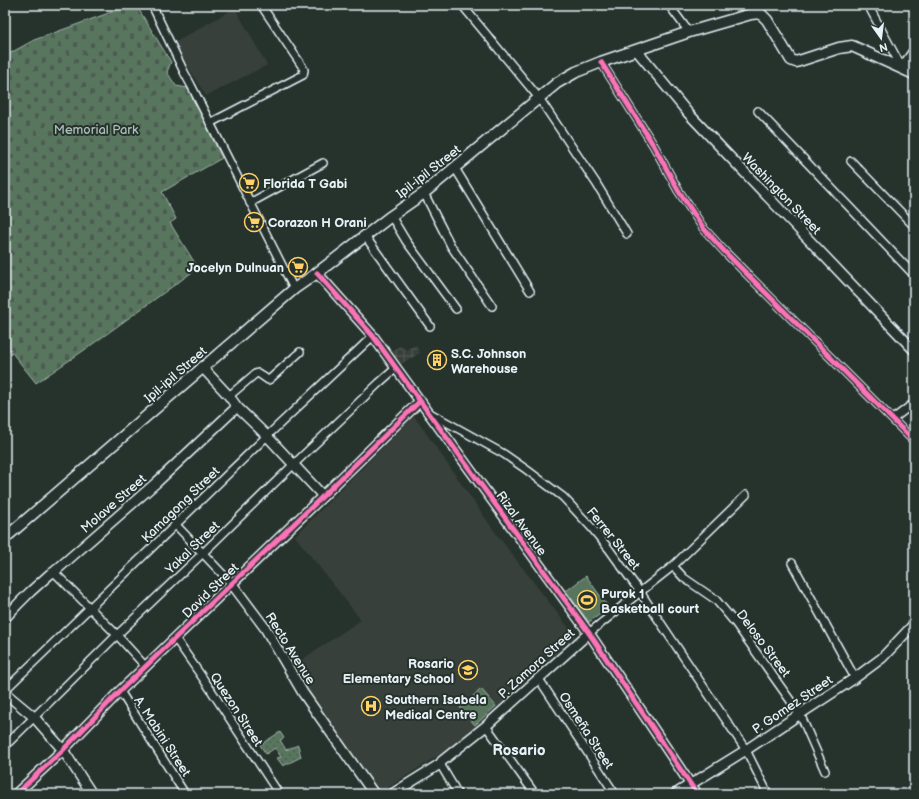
<svg xmlns="http://www.w3.org/2000/svg" width="919" height="799" font-family="'Balsamiq Sans',sans-serif">
  <style>
    .built { fill: #393f3b }
    .industrial { fill: url(#industrial-grid) }
    .grass { fill: url(#grass-dots); stroke: #a0b3aa }
    .cemetery { fill: url(#cemetery-stones); stroke: #a0b3aa }
    .green { fill: #58755d; stroke: #a0b3aa }
    .lines { fill: none; stroke-linecap: round; stroke-linejoin: round }
    .minor-casing { stroke: #e8f1f8; stroke-width: 10 }
    .tertiary-casing { stroke: #e8f1f8; stroke-width: 12 }
    .secondary-casing { stroke: #e8f1f8; stroke-width: 13 }
    .minor { stroke: #26332d; stroke-width: 7 }
    .tertiary { stroke: #26332d; stroke-width: 9 }
    .secondary { stroke: #26332d; stroke-width: 10 }
    .cycleway-casing { stroke: #26332d; stroke-width: 8 }
    .cycleway { stroke: #fb73b8; stroke-width: 5 }
    .labels { text-anchor: middle; stroke-width: 4; stroke-linejoin: round; paint-order: stroke }
    .park-label { font-size: 13px; fill: #aebfba; stroke: #26332d }
    .street-label { font-size: 13px; fill: #e8f1f8; stroke: #26332d }
    .poi-label { font-size: 13px; font-weight: bold; fill: #e8f1f8; stroke: #26332d; text-anchor: start }
    .quarter-label { font-size: 15px; font-weight: bold; fill: #e8f1f8; stroke: #26332d }
  </style>
  <defs>
    <pattern id="industrial-grid" width="8" height="8" patternUnits="userSpaceOnUse"><rect width="8" height="8" fill="#393f3b"/><path d="M0 4h8M4 0v8" fill="none" stroke="#565b58"/></pattern>
    <pattern id="grass-dots" width="8" height="8" patternUnits="userSpaceOnUse"><rect width="8" height="8" fill="#58755d"/><path d="M2 2h.1M6 6h.1" fill="none" stroke="#4e5c53" stroke-width="1.8" stroke-linecap="round"/></pattern>
    <pattern id="cemetery-stones" width="16" height="16" patternUnits="userSpaceOnUse"><rect width="16" height="16" fill="#58755d"/><path d="M2 7V4a2 2 0 0 1 4 0v3zM10 15v-3a2 2 0 0 1 4 0v3z" fill="#4e5c53"/></pattern>
  </defs>
  <rect width="100%" height="100%" fill="#26332d"/>
  <filter id="ink" filterUnits="userSpaceOnUse"><feTurbulence type="fractalNoise" baseFrequency=".025" numOctaves="2"/><feDisplacementMap in="SourceGraphic" scale="8" xChannelSelector="R" yChannelSelector="G"/><feConvolveMatrix kernelMatrix="1 2 1 2 8 2 1 2 1" color-interpolation-filters="sRGB"/></filter>
  <g filter="url(#ink)">
    <g class="built">
      <polygon points="235,8 267,65 206,96 174,43"/>
      <polygon points="414,416 495,532 575,636 502,704 454,745 378,794 376,794 291,667 361,620 295,536"/>
    </g>
    <polygon class="industrial" points="416,345 420,353 399,365 391,351 400,346 406,350"/>
    <polygon class="grass" points="280,732 284,738 280,740 286,750 298,745 301,757 283,766 277,758 281,757 275,748 266,754 260,745"/>
    <polygon class="cemetery" points="131,5 136,5 171,62 167,72 176,86 188,88 222,158 162,192 176,219 170,223 198,268 83,351 36,383 5,344 5,56 34,40"/>
    <g class="green">
      <polygon points="586,576 609,608 589,622 566,591"/>
      <polygon points="481,689 496,706 475,725 460,708"/>
    </g>
    <g class="lines">
      <g class="minor-casing">
        <g id="minor">
          <polyline points="152,5 184,72 191,85 294,289"/>
          <polyline points="462,5 539,98 596,183 627,234"/>
          <polyline points="669,5 689,32"/>
          <polyline points="868,5 902,68"/>
          <polyline points="601,62 654,146 678,190 704,229 725,252 914,441"/>
          <polyline points="758,111 914,275"/>
          <polyline points="210,123 303,75 304,70 302,66 261,5"/>
          <polyline points="851,161 914,226"/>
          <polyline points="455,168 530,291"/>
          <polyline points="424,193 451,246 492,306"/>
          <polyline points="250,203 323,163"/>
          <polyline points="391,216 406,241 456,309"/>
          <polyline points="365,236 430,326"/>
          <polyline points="229,396 255,374 258,373 268,380 270,379 300,352"/>
          <polyline points="430,413 504,454 527,470 563,497 591,527 609,549 640,592 746,750 768,794"/>
          <polyline points="893,419 914,403"/>
          <polyline points="175,524 232,584"/>
          <polyline points="792,563 855,678"/>
          <polyline points="673,566 684,578 716,600 736,624 800,714 825,771"/>
          <polyline points="54,572 117,635 146,667"/>
          <polyline points="589,633 640,592 673,566 746,495"/>
          <polyline points="175,638 211,690 279,794"/>
          <polyline points="539,679 615,794"/>
          <polyline points="5,690 267,436 373,336"/>
          <polyline points="120,691 185,794"/>
          <polyline points="486,726 535,794"/>
          <polyline points="5,746 117,635 203,553 293,465 379,383 396,368"/>
          <polyline points="440,764 458,794"/>
        </g>
      </g>
      <g class="tertiary-casing">
        <g id="tertiary">
          <polyline points="637,51 688,113 914,350"/>
          <polyline points="902,68 914,51"/>
          <polyline points="317,273 373,336 396,368 589,633 697,794"/>
          <polyline points="202,367 229,396 237,407 267,436 323,496"/>
          <polyline points="232,584 265,628 303,693 374,794"/>
          <polyline points="5,618 19,603 30,592 50,574 54,572 157,482 237,407"/>
          <polyline points="5,693 34,717 63,750 92,794"/>
          <polyline points="16,794 63,750 120,691 323,496 420,401"/>
          <polyline points="392,794 440,764 442,761 486,726 589,633"/>
          <polyline points="675,794 746,750 800,714 855,678 882,658 914,624"/>
        </g>
      </g>
      <g class="secondary-casing">
        <polyline id="secondary" points="5,538 294,289 317,273 391,216 424,193 557,83 576,72 601,62 689,32 751,14 760,13 767,20 791,60 796,62 839,48 852,46 914,74"/>
      </g>
      <use href="#minor" class="minor"/>
      <use href="#tertiary" class="tertiary"/>
      <use href="#secondary" class="secondary"/>
      <g class="cycleway-casing">
        <g id="cycleway">
          <polyline points="601,62 654,146 678,190 704,229 725,252 914,441"/>
          <polyline points="317,273 373,336 396,368 589,633 697,794"/>
          <polyline points="16,794 63,750 120,691 323,496 420,401"/>
        </g>
      </g>
      <use href="#cycleway" class="cycleway"/>
    </g>
  </g>
  <defs>
    <g id="supermarket-ring" transform="scale(1)"><circle r="9.5" fill="#26332d" stroke="#ffd166" stroke-width="1.5"/><path d="M-6-5.5h2.5l.6 2H6L4.5 2H-2.5L-4.4-4H-6ZM-1.5 3.2a1.3 1.3 0 1 0 .1 0ZM3 3.2a1.3 1.3 0 1 0 .1 0Z" fill="#ffd166"/></g>
    <g id="building-ring" transform="scale(1)"><circle r="9.5" fill="#26332d" stroke="#ffd166" stroke-width="1.5"/><path d="M-4-6H4V6H1V3H-1V6H-4ZM-2.5-4.3h1.7v1.8h-1.7ZM.8-4.3h1.7v1.8H.8ZM-2.5-1h1.7V.8h-1.7ZM.8-1h1.7V.8H.8Z" fill="#ffd166"/></g>
    <g id="stadium-ring" transform="scale(1)"><circle r="9.5" fill="#26332d" stroke="#ffd166" stroke-width="1.5"/><path d="M0-5a6.5 5 0 1 0 0 10a6.5 5 0 1 0 0-10ZM-3.5-1.8h7v3.6h-7Z" fill="#ffd166"/></g>
    <g id="school-ring" transform="scale(1)"><circle r="9.5" fill="#26332d" stroke="#ffd166" stroke-width="1.5"/><path d="M0-5L7-2L0 1L-7-2ZM-4 1L0 2.5L4 1V4Q0 6-4 4Z" fill="#ffd166"/></g>
    <g id="hospital-ring" transform="scale(1)"><circle r="9.5" fill="#26332d" stroke="#ffd166" stroke-width="1.5"/><path d="M-5-5h3v3.5h4V-5h3V5h-3V1.5h-4V5h-3Z" fill="#ffd166"/></g>
  </defs>
  <g fill-rule="evenodd">
    <use href="#supermarket-ring" x="249" y="183"/>
    <use href="#supermarket-ring" x="254" y="222"/>
    <use href="#supermarket-ring" x="298" y="267"/>
    <use href="#building-ring" x="437" y="360"/>
    <use href="#stadium-ring" x="587" y="600"/>
    <use href="#school-ring" x="468" y="670"/>
    <use href="#hospital-ring" x="371" y="706"/>
  </g>
  <g class="labels">
    <g class="park-label">
      <text x="96" y="134">Memorial Park</text>
    </g>
    <g class="street-label">
      <text transform="translate(428 171) rotate(-38)" y="5">Ipil-ipil Street</text>
      <text transform="translate(782 193) rotate(46)" y="5">Washington Street</text>
      <text transform="translate(175 374) rotate(-41)" y="5">Ipil-ipil Street</text>
      <text transform="translate(113 503) rotate(-41)" y="5">Molave Street</text>
      <text transform="translate(180 504) rotate(-44)" y="5">Kamagong Street</text>
      <text transform="translate(522 523) rotate(54)" y="5">Rizal Avenue</text>
      <text transform="translate(614 538) rotate(51)" y="5">Ferrer Street</text>
      <text transform="translate(192 547) rotate(-44)" y="5">Yakal Street</text>
      <text transform="translate(210 590) rotate(-44)" y="5">David Street</text>
      <text transform="translate(764 643) rotate(53)" y="5">Deloso Street</text>
      <text transform="translate(291 648) rotate(58)" y="5">Recto Avenue</text>
      <text transform="translate(536 663) rotate(-42)" y="5">P. Zamora Street</text>
      <text transform="translate(792 704) rotate(-34)" y="5">P. Gomez Street</text>
      <text transform="translate(237 709) rotate(57)" y="5">Quezon Street</text>
      <text transform="translate(587 730) rotate(57)" y="5">Osmeña Street</text>
      <text transform="translate(163 736) rotate(57)" y="5">A. Mabini Street</text>
    </g>
    <g class="poi-label">
      <text x="263" y="188">Florida T Gabi</text>
      <text x="268" y="227">Corazon H Orani</text>
      <text x="284" y="272" text-anchor="end">Jocelyn Dulnuan</text>
      <text x="451" y="358">S.C. Johnson<tspan x="451" dy="15">Warehouse</tspan></text>
      <text x="601" y="598">Purok 1<tspan x="601" dy="15">Basketball court</tspan></text>
      <text x="454" y="668" text-anchor="end">Rosario<tspan x="454" dy="15">Elementary School</tspan></text>
      <text x="385" y="704">Southern Isabela<tspan x="385" dy="15">Medical Centre</tspan></text>
    </g>
    <g class="quarter-label">
      <text x="519" y="755">Rosario</text>
    </g>
  </g>
  <rect width="919" height="799" fill="none" stroke="#26332d" stroke-width="20"/>
  <rect x="10" y="10" width="899" height="779" fill="none" stroke="#e8f1f8" stroke-width="1.5" filter="url(#ink)"/>
  <g transform="translate(881 38) rotate(166)" stroke="#26332d" stroke-width="3" paint-order="stroke">
  <path d="M0-3L7 15L0 10L-7 15Z" fill="#e8f1f8"/>
  <text y="-6" font-size="11" font-weight="bold" text-anchor="middle" fill="#e8f1f8">N</text>
  </g>
</svg>
